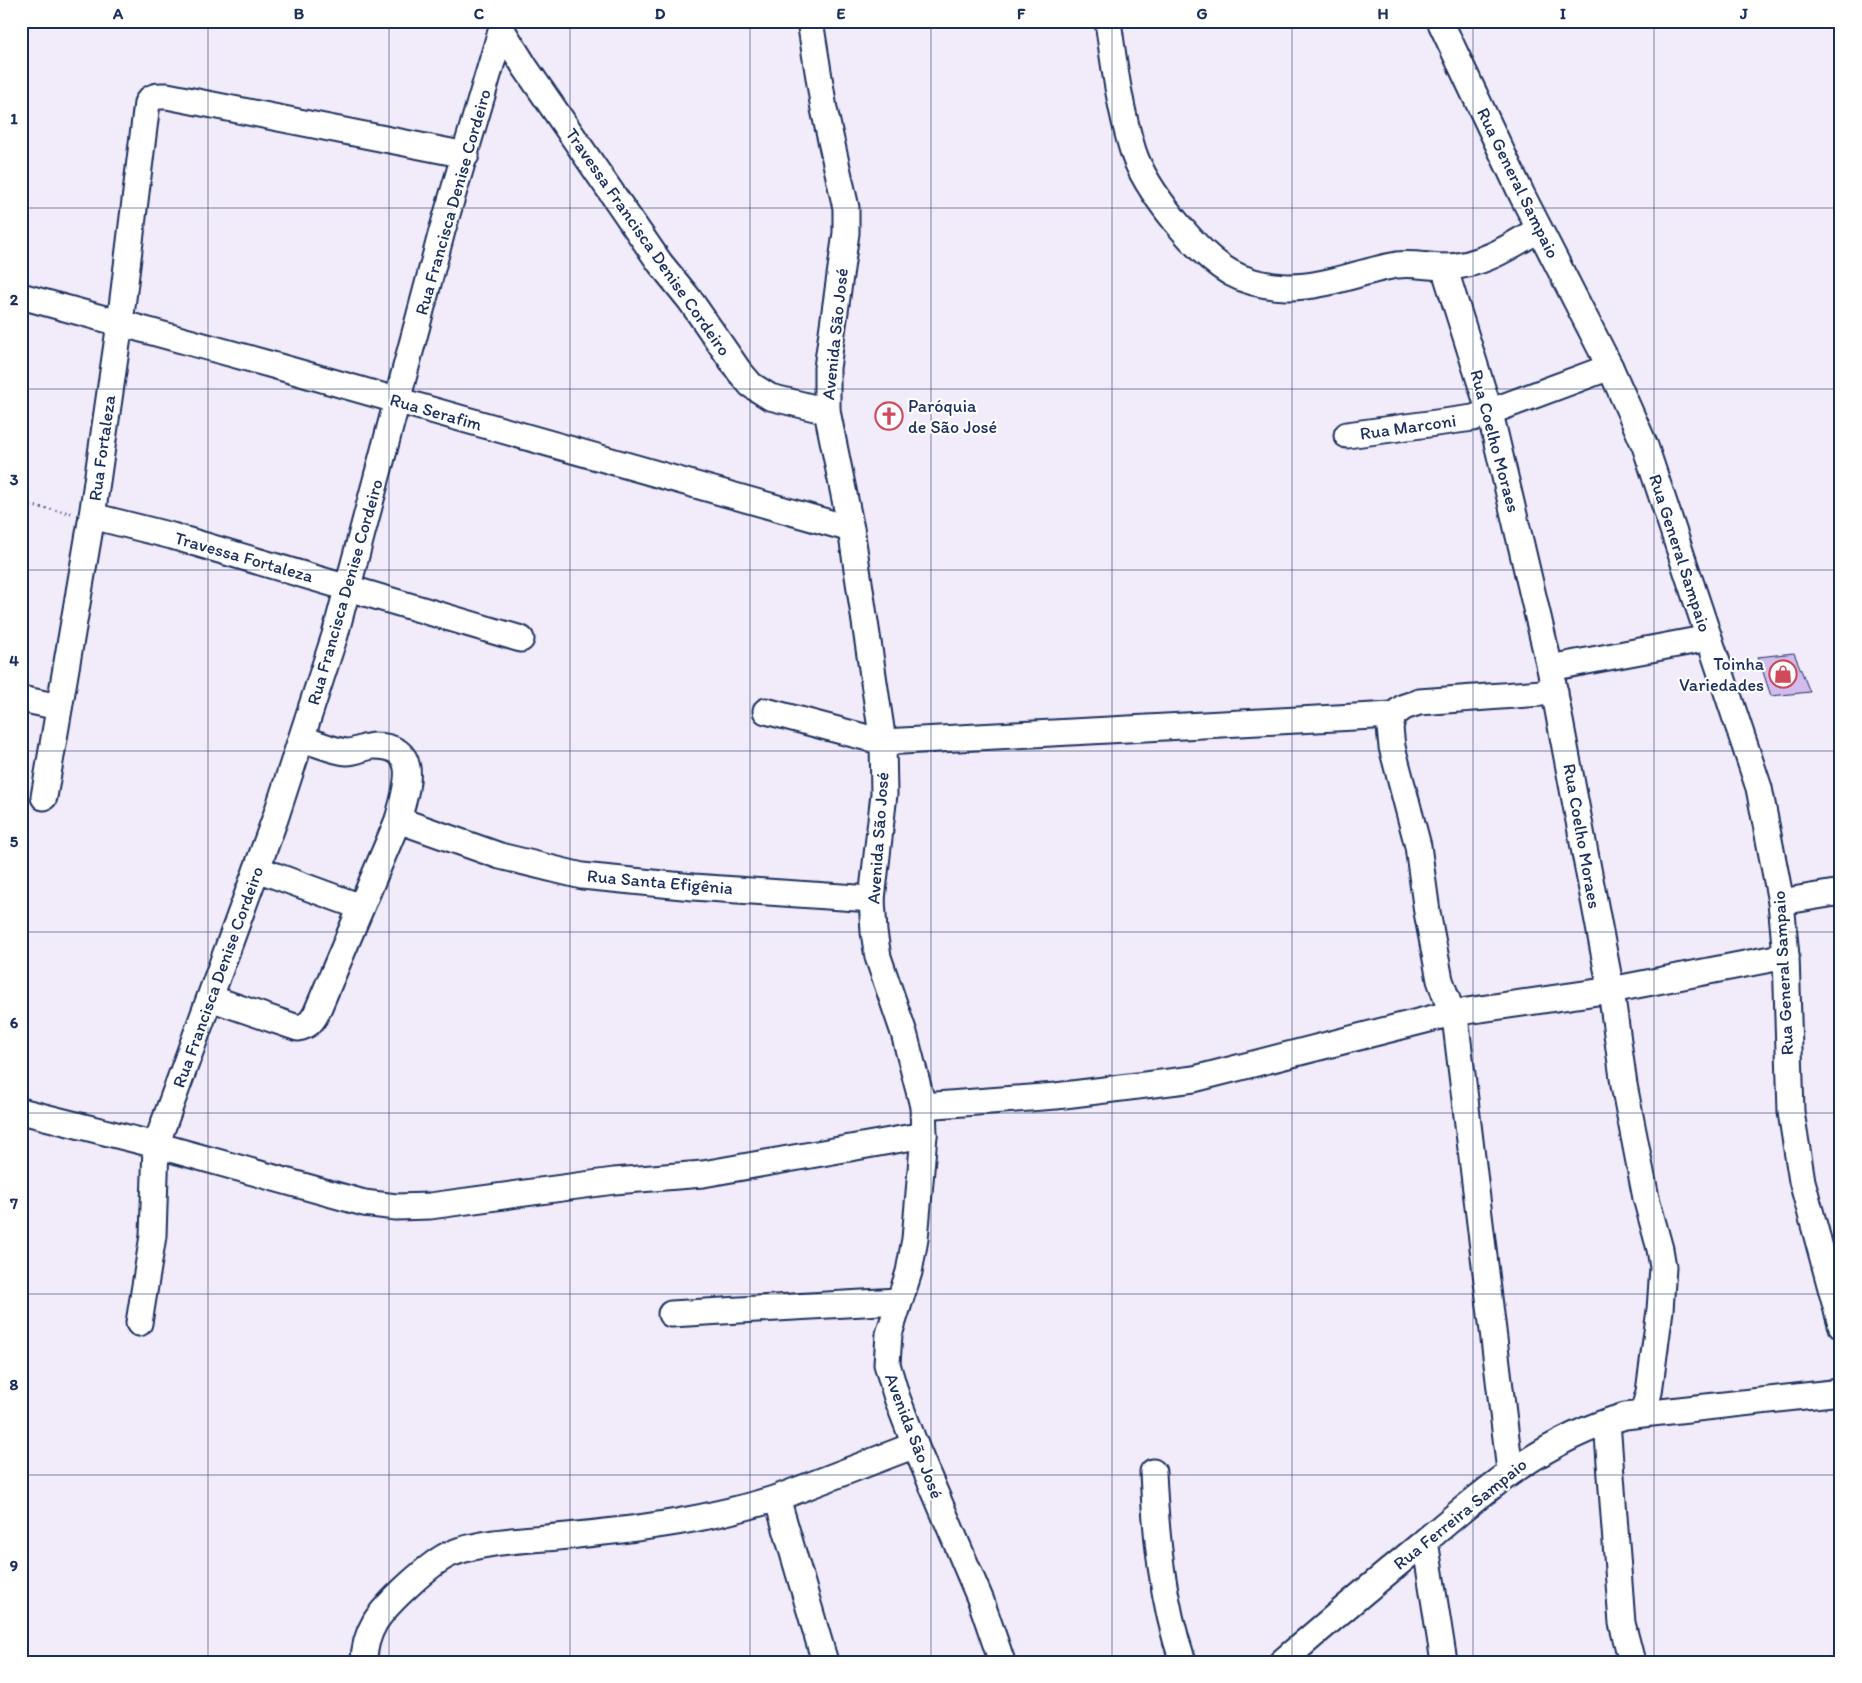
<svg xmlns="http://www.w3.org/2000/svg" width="1862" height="1683" font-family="Itim,sans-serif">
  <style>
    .building { fill: #d0bced; stroke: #1b2f5e }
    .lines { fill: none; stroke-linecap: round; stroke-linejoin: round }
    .minor-casing { stroke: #1b2f5e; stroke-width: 29 }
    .path { stroke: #1b2f5e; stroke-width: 3; stroke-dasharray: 1 4; stroke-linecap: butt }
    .minor { stroke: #fff; stroke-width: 25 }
    .grid { fill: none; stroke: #1b2f5e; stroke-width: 1; stroke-opacity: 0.55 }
    .labels { text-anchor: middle; stroke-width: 4.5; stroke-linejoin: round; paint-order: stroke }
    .street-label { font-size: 18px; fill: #1b2f5e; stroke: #fff }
    .poi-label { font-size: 18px; fill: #1b2f5e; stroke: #fff; text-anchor: start }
    .neatline { fill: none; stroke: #1b2f5e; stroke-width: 2 }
    .grid-label { font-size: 16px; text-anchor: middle; font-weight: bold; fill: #1b2f5e }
  </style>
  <rect width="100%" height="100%" fill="#f1ebfa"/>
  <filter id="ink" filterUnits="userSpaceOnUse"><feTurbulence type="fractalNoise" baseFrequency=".02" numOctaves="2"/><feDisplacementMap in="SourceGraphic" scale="10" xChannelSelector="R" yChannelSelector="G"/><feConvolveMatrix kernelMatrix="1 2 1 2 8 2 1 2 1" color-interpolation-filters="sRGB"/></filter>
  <g filter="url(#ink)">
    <polygon class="building" points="1794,653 1810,692 1771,696 1758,657"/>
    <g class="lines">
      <g class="minor-casing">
        <g id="minor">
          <polyline points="810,21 824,109 846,208 846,233 827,368 827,411 851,529 883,742 884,794 872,899 874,932 878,957 904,1033 923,1106 924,1135 915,1239 909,1272 889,1334 887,1364 897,1398 915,1445 981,1601 1002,1662"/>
          <path d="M1108 21C1114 64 1120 110 1133 151 1145 189 1197 254 1231 273 1247 282 1268 286 1286 287 1325 288 1360 271 1397 265 1413 263 1430 267 1446 267 1481 266 1510 247 1539 229"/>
          <polyline points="1440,21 1522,195 1610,367 1645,446 1759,788 1781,902 1786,956 1791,1112 1802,1181 1841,1325"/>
          <polyline points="502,30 525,67 660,263 690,300 739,371 751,385 770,397 827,411"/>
          <polyline points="1444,267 1490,413 1550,668 1611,990 1624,1085 1646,1198 1660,1249 1663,1267 1660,1310 1649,1392 1643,1413"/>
          <polyline points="21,296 269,364 851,529"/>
          <polyline points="1347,435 1473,418 1610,367"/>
          <polyline points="92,516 172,536 521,639"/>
          <polyline points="1550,668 1709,638"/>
          <polyline points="21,699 59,707"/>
          <polyline points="766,711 883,742 1393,715"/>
          <path d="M302 739C317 743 333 751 347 752 357 752 365 746 374 746 423 746 406 789 398 820"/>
          <path d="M44 797 92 516 120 323 147 103C152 95 158 96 167 96L466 155"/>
          <polyline points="257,869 361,907"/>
          <polyline points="1781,902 1841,892"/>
          <path d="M210 998 298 1028C308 1026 311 1022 316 1014L398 820 500 856 582 876 693 887 872 899"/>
          <polyline points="923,1106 1056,1096 1194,1079 1453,1013 1611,990 1786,956"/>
          <polyline points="21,1111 156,1145 364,1203 396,1207 430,1206 614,1181 703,1174 924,1135"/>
          <polyline points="671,1314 898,1301"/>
          <polyline points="139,1323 153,1236 156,1145 275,819 335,635 442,231 504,21"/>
          <polyline points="1607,1422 1622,1623 1632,1662"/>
          <polyline points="1510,1471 1456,1025 1440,980 1427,912 1418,846 1392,747 1390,728 1393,715 1404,707 1419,702 1555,692"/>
          <path d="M1153 1472C1156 1536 1162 1601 1183 1662"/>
          <polyline points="1425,1541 1444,1662"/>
          <path d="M364 1662C364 1648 368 1634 375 1622 386 1604 431 1562 450 1554 486 1539 538 1540 577 1535 647 1528 710 1519 777 1498"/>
          <polyline points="825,1662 777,1498 915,1445"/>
          <path d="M1282 1662C1329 1621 1377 1581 1424 1542 1488 1488 1543 1440 1625 1416L1841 1392"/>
        </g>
      </g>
      <polyline class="path" points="21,504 71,513"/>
      <use href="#minor" class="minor"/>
    </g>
  </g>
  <path class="grid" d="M208 21V1662M389 21V1662M570 21V1662M750 21V1662M931 21V1662M1112 21V1662M1292 21V1662M1473 21V1662M1654 21V1662M21 208H1841M21 389H1841M21 570H1841M21 751H1841M21 932H1841M21 1113H1841M21 1294H1841M21 1475H1841"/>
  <defs>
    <g id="church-ring" transform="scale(1.4375)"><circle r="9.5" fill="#fff" stroke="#d1495b" stroke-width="1.5"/><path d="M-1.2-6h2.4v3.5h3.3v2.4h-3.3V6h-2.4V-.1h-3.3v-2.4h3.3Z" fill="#d1495b"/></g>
    <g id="shop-ring" transform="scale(1.4375)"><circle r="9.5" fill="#fff" stroke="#d1495b" stroke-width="1.5"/><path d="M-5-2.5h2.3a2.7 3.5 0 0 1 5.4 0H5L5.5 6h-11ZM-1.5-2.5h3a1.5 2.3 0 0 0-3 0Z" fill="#d1495b"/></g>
  </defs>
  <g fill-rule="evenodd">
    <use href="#church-ring" x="889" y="416"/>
    <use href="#shop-ring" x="1783" y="674"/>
  </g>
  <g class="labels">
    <g class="street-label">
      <text transform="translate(1518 183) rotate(64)" y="6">Rua General Sampaio</text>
      <text transform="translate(453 202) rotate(-74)" y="6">Rua Francisca Denise Cordeiro</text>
      <text transform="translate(648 242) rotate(55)" y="6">Travessa Francisca Denise Cordeiro</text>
      <text transform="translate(835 334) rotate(-84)" y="6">Avenida São José</text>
      <text transform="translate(436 412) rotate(16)" y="6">Rua Serafim</text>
      <text transform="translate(1408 427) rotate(-8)" y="6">Rua Marconi</text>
      <text transform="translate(1495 441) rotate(75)" y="6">Rua Coelho Moraes</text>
      <text transform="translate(102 448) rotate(-82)" y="6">Rua Fortaleza</text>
      <text transform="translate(1680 553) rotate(72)" y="6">Rua General Sampaio</text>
      <text transform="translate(244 557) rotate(16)" y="6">Travessa Fortaleza</text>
      <text transform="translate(345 592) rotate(-74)" y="6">Rua Francisca Denise Cordeiro</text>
      <text transform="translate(1582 836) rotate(80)" y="6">Rua Coelho Moraes</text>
      <text transform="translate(878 838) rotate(-86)" y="6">Avenida São José</text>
      <text transform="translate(660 882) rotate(5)" y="6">Rua Santa Efigênia</text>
      <text transform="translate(1783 973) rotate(-93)" y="6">Rua General Sampaio</text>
      <text transform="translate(218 977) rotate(-70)" y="6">Rua Francisca Denise Cordeiro</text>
      <text transform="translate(914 1436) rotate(69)" y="6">Avenida São José</text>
      <text transform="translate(1460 1514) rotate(-39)" y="6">Rua Ferreira Sampaio</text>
    </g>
    <g class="poi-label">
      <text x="908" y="412">Paróquia<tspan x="908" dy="21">de São José</tspan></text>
      <text x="1764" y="670" text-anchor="end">Toinha<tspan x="1764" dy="21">Variedades</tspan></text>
    </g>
  </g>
  <rect width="1862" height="1683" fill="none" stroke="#fff" stroke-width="55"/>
  <rect x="28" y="28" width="1806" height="1628" class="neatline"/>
  <g class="grid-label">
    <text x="118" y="19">A</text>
    <text x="299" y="19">B</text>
    <text x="479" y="19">C</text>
    <text x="660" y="19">D</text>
    <text x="841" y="19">E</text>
    <text x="1021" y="19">F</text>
    <text x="1202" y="19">G</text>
    <text x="1383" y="19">H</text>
    <text x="1563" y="19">I</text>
    <text x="1744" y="19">J</text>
    <text x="14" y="124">1</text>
    <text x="14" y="305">2</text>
    <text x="14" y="485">3</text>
    <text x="14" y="666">4</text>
    <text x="14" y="847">5</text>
    <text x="14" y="1028">6</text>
    <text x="14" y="1209">7</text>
    <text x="14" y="1390">8</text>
    <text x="14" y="1571">9</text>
  </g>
</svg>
